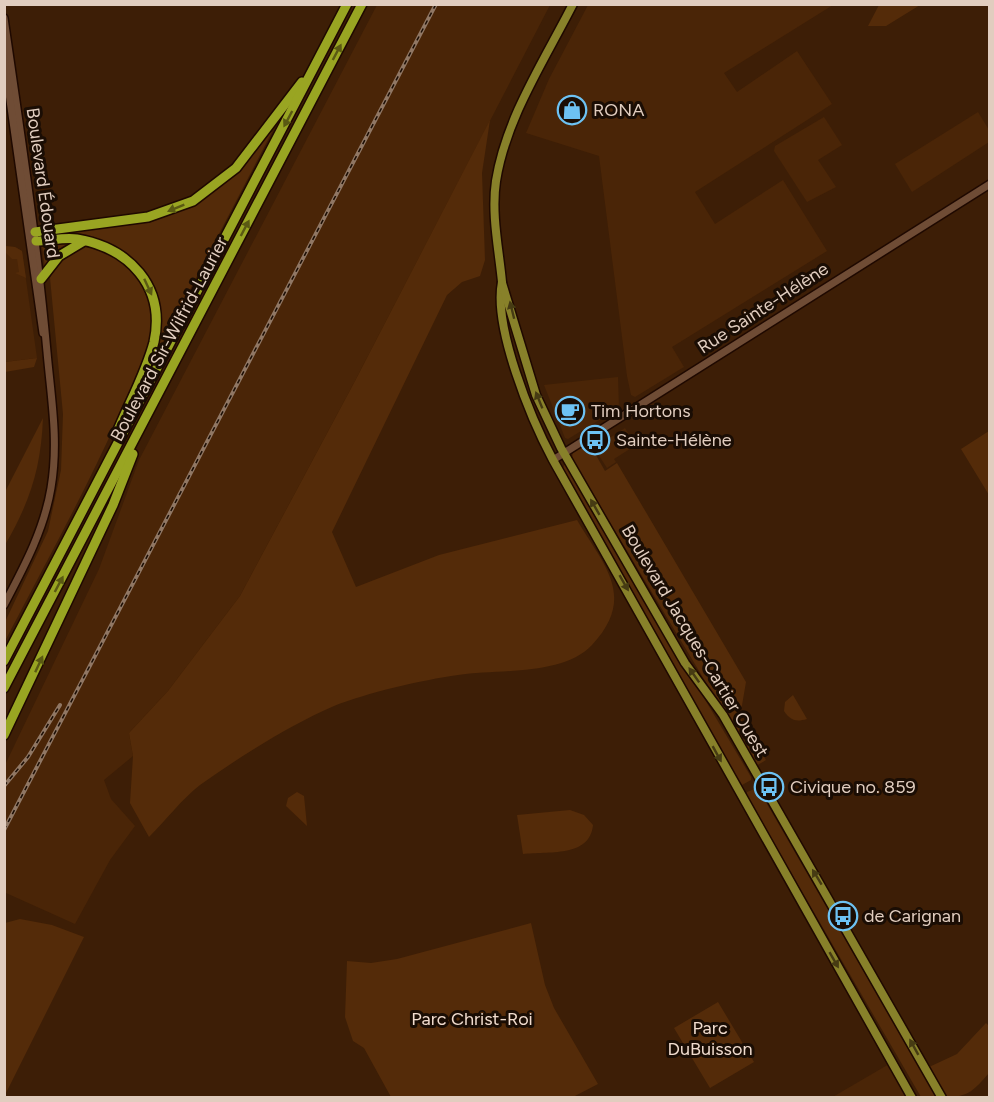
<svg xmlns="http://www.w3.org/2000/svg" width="994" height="1102" font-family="Figtree,sans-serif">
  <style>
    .built { fill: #4a2507 }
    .green { fill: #542b09 }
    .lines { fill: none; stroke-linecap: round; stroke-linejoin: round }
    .minor-casing { stroke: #1f0900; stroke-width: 10 }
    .major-casing { stroke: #1f0900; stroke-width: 11 }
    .highway-casing { stroke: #1f0900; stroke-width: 12 }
    .minor { stroke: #6f4c35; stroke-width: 7 }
    .major { stroke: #88812a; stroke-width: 8 }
    .highway { stroke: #99a522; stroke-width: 9 }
    .rail-casing { stroke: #907764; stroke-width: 4 }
    .rail { stroke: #1a0d04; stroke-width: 1.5; stroke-dasharray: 4.5; stroke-linecap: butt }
    .oneway { fill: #5a5913 }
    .oneway2 { fill: #463b13 }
    .labels { text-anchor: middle; stroke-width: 6; stroke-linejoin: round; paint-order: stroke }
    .poi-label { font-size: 18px; fill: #e1cdbf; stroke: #1a0d04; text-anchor: start }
    .street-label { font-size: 18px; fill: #e1cdbf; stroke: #1a0d04 }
    .park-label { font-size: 18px; fill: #f1dcce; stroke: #1a0d04 }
  </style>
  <rect width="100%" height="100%" fill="#3d1e06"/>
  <g class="built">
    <polygon points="377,5 550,5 355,381 240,596 168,691 129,733 133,756 104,780 111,799 135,826 110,860 75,924 6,893 5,895 4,767 99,569 139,460"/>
    <polygon points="588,5 833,5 724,73 737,92 797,51 832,104 695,192 715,224 783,180 827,251 672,347 684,367 635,397 631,395 627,376 599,156 526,133 549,79"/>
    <polygon points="978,112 989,130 989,142 912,192 895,164"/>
    <polygon points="824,117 842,145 818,160 836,187 807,202 774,151 775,146"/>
    <polygon points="4,246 15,247 22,251 37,358 5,362"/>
    <polygon points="618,377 619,408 568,439 565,438 544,385"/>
    <polygon points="625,428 636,445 614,459 616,462 607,468 594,448"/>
    <polygon points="896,1060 917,1097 831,1098"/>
  </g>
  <g class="green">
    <polygon points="879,5 879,4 920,5 886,26 868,26"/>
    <path d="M490 120 482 173 485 260 480 276 462 282 447 295 332 532 356 587 439 555 577 520C604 566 637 596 592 645 563 676 498 669 458 675 422 680 366 693 334 706 288 726 241 756 200 785 182 799 166 820 149 837L130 803 133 756 129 733 168 691 240 596 355 381Z"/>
    <polygon points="269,130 272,132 158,351 154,349 158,318 131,259 104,242 72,235 72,232 143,221 203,197"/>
    <polygon points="75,242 45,268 42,246"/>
    <polygon points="5,246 15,247 22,251 26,278 15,273 19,272 17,259 12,259 5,252"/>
    <path d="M90 246C128 251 158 296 152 333 147 363 130 391 118 418 84 494 43 568 5 641V622L48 531 61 470 63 414 50 278C57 261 70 247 90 246Z"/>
    <polygon points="37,358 34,367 5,372 5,362"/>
    <path d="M43 418C41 468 30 502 5 545V492Z"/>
    <polygon points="989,431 989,495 961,449"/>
    <polygon points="588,441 605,471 617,463 746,682 740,717 766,760 756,766 572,459 573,451"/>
    <polygon points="565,464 751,777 751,780 742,785 694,707 680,676 563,468"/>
    <path d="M793 695 807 719C796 722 791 721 784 711L785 702Z"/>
    <polygon points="757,788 759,790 936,1097 921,1097 747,797 747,792"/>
    <polygon points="297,792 304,796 307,826 286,806 288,798"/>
    <path d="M570 810 584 815 593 825C590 858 547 851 523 854L517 815Z"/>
    <polygon points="20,919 52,925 84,937 5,1095 5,923"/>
    <polygon points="531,923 545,985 554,1008 598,1084 573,1097 391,1097 364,1048 353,1041 345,1017 347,961 371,963 397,959"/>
    <polygon points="718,1002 754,1062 710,1088 674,1028"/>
    <path d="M986 1023 989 1026V1073C974 1090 969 1097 946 1097L929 1067 957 1054Z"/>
  </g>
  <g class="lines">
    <g class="minor-casing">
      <g id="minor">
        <path d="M4 18C20 129 37 240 47 352 51 398 59 441 51 488 44 530 24 567 4 605"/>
        <polyline points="4,58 43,333"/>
        <polyline points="553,460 990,184"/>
      </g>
    </g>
    <g class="major-casing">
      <g id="major">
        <path d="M573 4C544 61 506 118 496 181 491 214 499 250 502 282 493 327 531 419 553 460L912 1098"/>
        <polyline points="502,283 536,395 561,448 685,663 723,715 942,1098"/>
      </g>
    </g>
    <g class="highway-casing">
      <g id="highway">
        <polyline points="35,232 148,217 193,201 236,168 302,82"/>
        <path d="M36 241C49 241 64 237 77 239 129 248 166 286 154 342 146 373 128 405 116 435"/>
        <polyline points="41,279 59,256 84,241"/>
        <polyline points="4,661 347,4"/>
        <polyline points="4,688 362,4"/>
        <polyline points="4,735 113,505 133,454"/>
      </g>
    </g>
    <use href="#minor" class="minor"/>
    <use href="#major" class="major"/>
    <use href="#highway" class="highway"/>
    <g class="rail-casing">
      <g id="rail">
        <polyline points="4,786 28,757 60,705"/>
        <polyline points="4,830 436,4"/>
      </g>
    </g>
    <use href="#rail" class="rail"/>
  </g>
  <defs><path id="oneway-solid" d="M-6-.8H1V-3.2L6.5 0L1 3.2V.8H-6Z" transform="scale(1.5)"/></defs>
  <g class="oneway">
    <use href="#oneway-solid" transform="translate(337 52) rotate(-62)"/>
    <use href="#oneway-solid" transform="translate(288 119) rotate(118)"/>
    <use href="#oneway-solid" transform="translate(176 208) rotate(158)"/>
    <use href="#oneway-solid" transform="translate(245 228) rotate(-62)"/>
    <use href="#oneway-solid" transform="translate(148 287) rotate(65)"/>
    <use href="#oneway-solid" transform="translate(59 584) rotate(-62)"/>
    <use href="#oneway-solid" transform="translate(39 664) rotate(-65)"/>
  </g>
  <g class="oneway2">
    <use href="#oneway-solid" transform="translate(512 310) rotate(-104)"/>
    <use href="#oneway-solid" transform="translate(539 400) rotate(-112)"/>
    <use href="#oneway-solid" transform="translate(595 507) rotate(-120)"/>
    <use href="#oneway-solid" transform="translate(624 583) rotate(60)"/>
    <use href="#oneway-solid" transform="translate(694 675) rotate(-125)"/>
    <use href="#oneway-solid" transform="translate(717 754) rotate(61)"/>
    <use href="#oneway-solid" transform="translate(817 877) rotate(-121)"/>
    <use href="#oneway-solid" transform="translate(834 960) rotate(60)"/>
    <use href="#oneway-solid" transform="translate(914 1047) rotate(-119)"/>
  </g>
  <defs>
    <g id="shop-ring" transform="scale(1.5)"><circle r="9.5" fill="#1a0d04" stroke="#6dc2f3" stroke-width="1.5"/><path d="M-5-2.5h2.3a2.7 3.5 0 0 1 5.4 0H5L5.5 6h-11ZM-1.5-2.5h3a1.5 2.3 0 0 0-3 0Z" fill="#6dc2f3"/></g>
    <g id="cafe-ring" transform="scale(1.5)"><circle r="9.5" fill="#1a0d04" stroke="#6dc2f3" stroke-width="1.5"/><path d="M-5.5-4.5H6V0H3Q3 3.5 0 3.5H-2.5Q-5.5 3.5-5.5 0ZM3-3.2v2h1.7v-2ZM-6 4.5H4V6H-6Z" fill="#6dc2f3"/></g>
    <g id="bus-ring" transform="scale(1.5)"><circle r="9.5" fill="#1a0d04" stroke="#6dc2f3" stroke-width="1.5"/><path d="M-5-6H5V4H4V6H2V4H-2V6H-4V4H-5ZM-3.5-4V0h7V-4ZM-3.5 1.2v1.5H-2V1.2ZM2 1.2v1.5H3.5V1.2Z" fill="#6dc2f3"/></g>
  </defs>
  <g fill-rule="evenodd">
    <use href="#shop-ring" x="572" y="110"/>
    <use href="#cafe-ring" x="570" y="411"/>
    <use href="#bus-ring" x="595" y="440"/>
    <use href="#bus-ring" x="769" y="787"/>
    <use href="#bus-ring" x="843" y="916"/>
  </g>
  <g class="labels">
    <g class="poi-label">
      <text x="593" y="116">RONA</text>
      <text x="591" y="417">Tim Hortons</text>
      <text x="616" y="446">Sainte-Hélène</text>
      <text x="790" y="793">Civique no. 859</text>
      <text x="864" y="922">de Carignan</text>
    </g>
    <g class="street-label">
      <text transform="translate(43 183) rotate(82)" y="6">Boulevard Édouard</text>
      <text transform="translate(763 308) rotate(-33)" y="6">Rue Sainte-Hélène</text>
      <text transform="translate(169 339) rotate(-62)" y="6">Boulevard Sir-Wilfrid-Laurier</text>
      <text transform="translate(695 641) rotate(59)" y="6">Boulevard Jacques-Cartier Ouest</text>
    </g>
    <g class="park-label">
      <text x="472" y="1025">Parc Christ-Roi</text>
      <text x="710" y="1034">Parc<tspan x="710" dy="21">DuBuisson</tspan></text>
    </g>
  </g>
  <rect width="994" height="1102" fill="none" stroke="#e1cdbf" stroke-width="12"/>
</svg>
